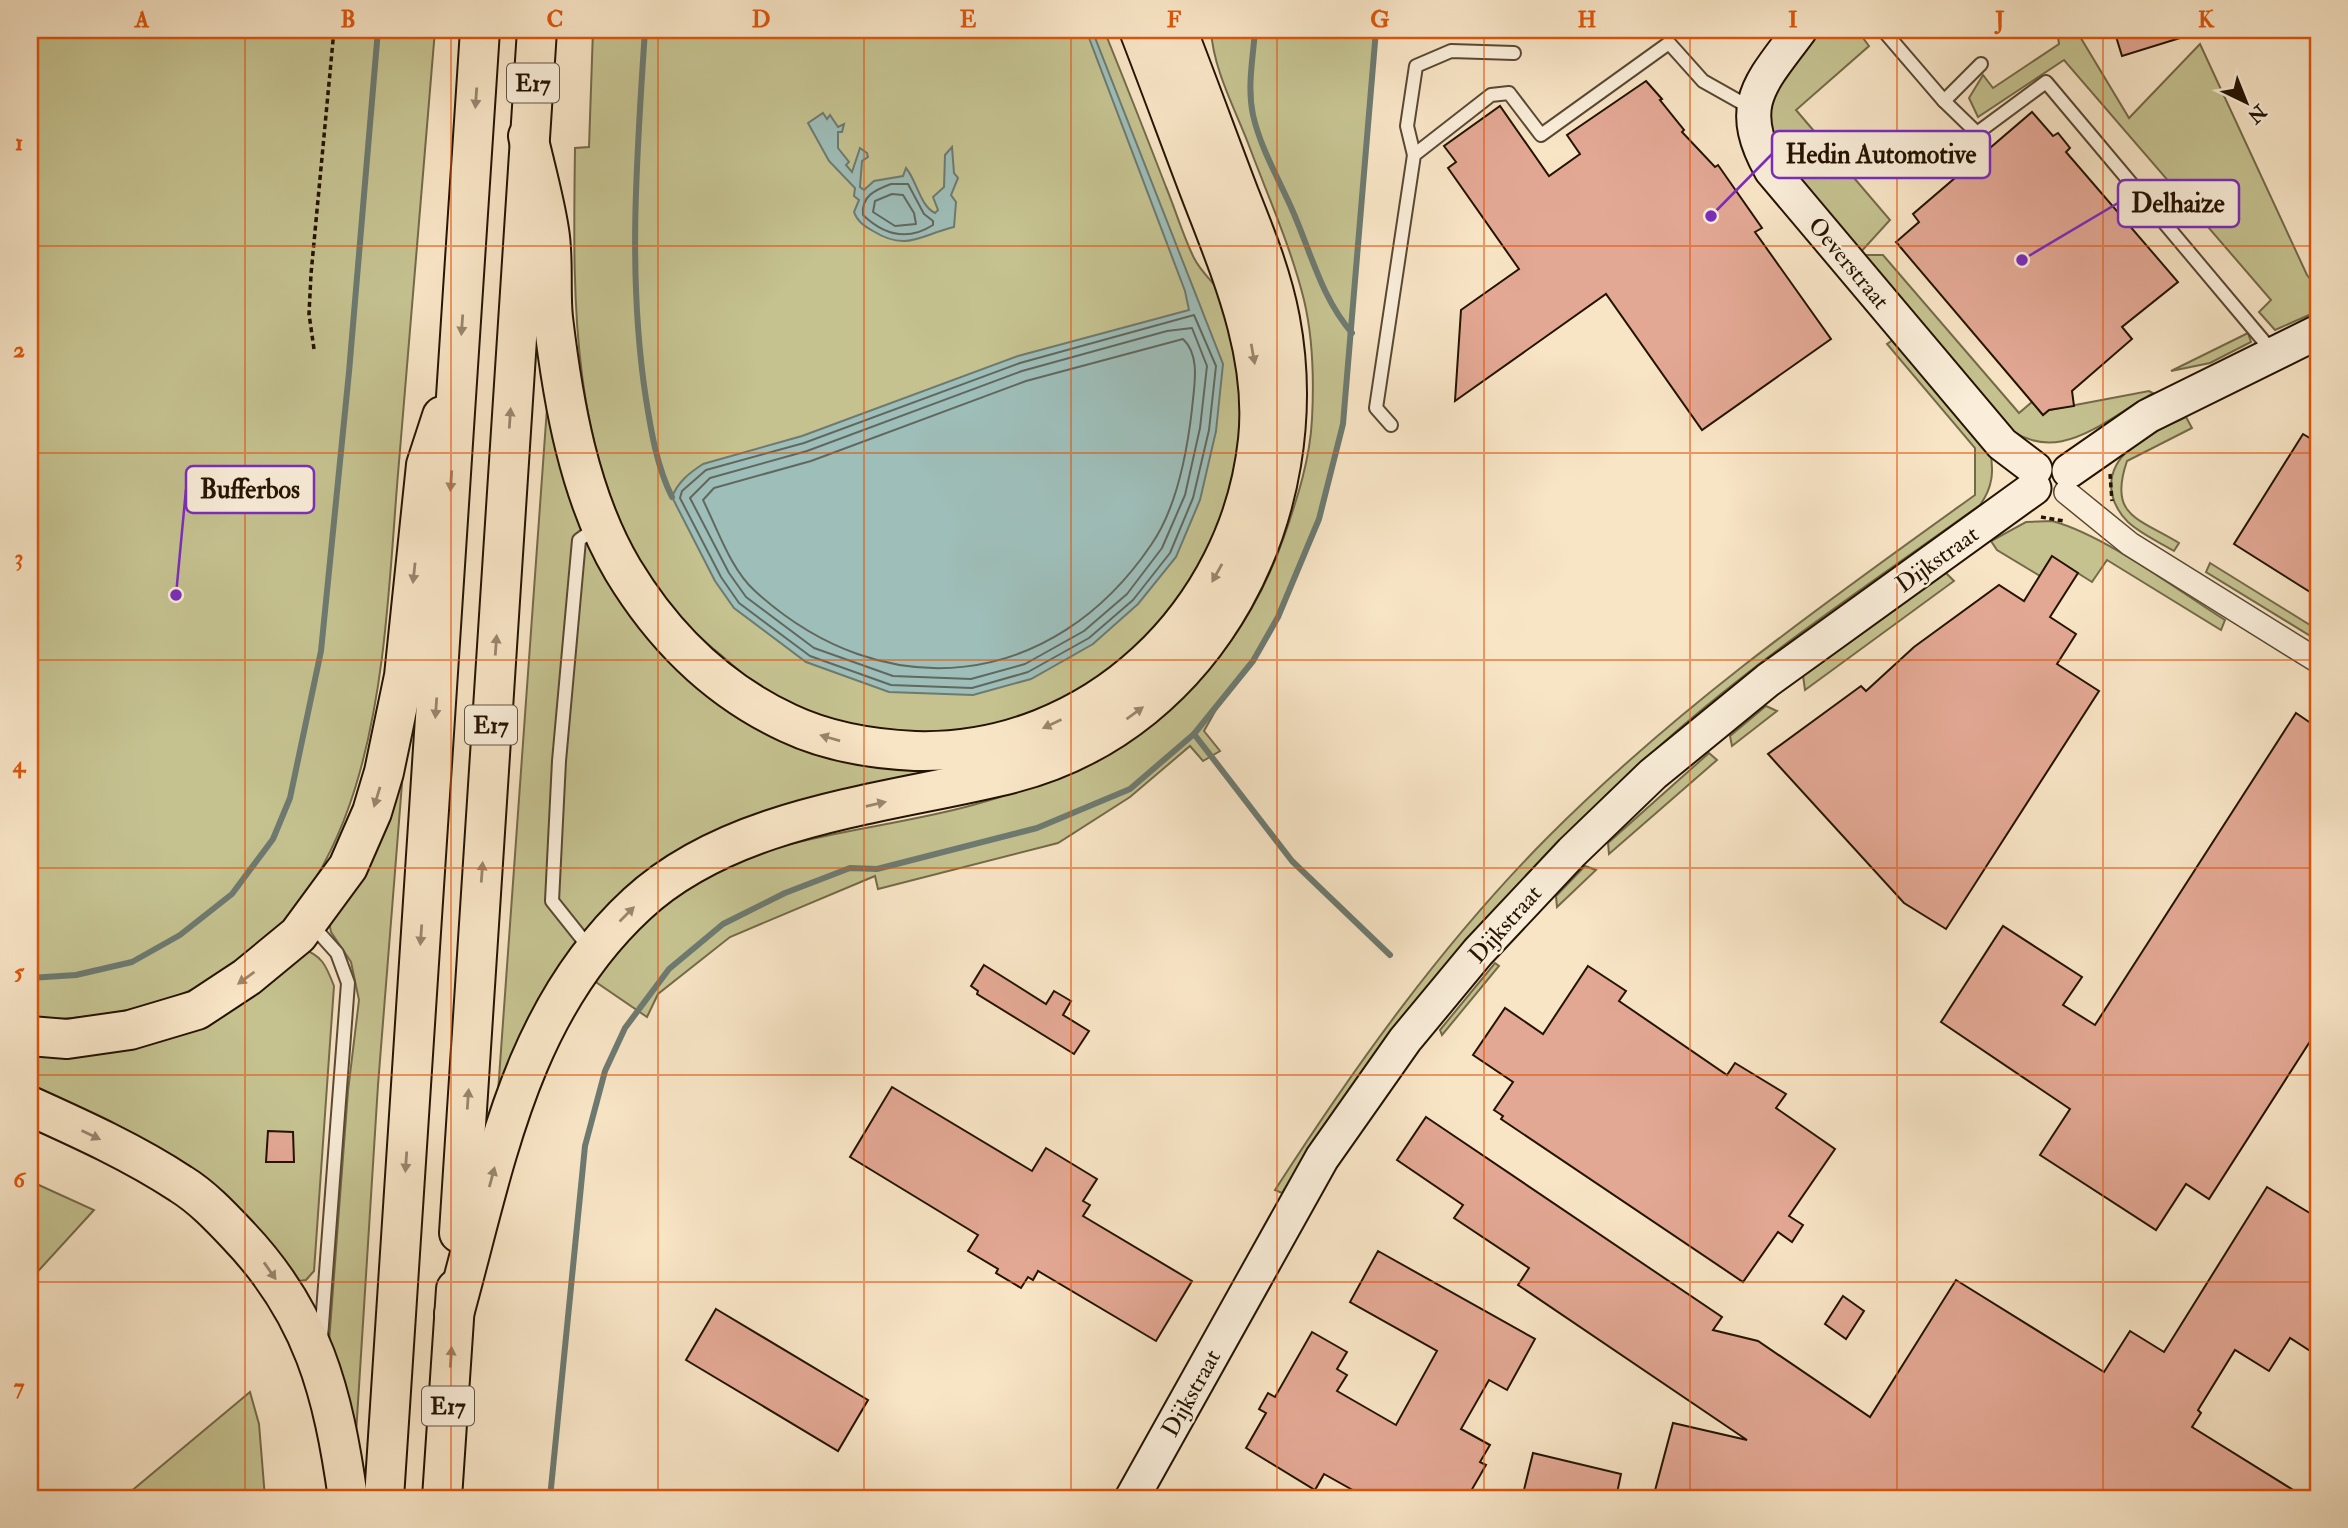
<svg xmlns="http://www.w3.org/2000/svg" width="2348" height="1528" font-family="'IM FELL Double Pica',serif">
  <style>
    .green { fill: #c5c290; stroke: #746a49; stroke-width: 2 }
    .water { fill: #9ebeb9; stroke: #6d7a70; stroke-width: 2 }
    .lines { fill: none; stroke-linecap: round; stroke-linejoin: round }
    .shore { stroke: #61685e; stroke-width: 2 }
    .stream { stroke: #6d7a70; stroke-width: 6 }
    .building { fill: #e3a894; stroke: #241302; stroke-width: 2 }
    .lane-casing { stroke: #594833; stroke-width: 16 }
    .street-casing { stroke: #594833; stroke-width: 26 }
    .secondary-casing { stroke: #241302; stroke-width: 37 }
    .highway-casing { stroke: #241302; stroke-width: 42 }
    .path { stroke: #241302; stroke-width: 3.5; stroke-dasharray: 5 3.5; stroke-linecap: butt }
    .lane { stroke: #faeeda; stroke-width: 12 }
    .street { stroke: #faeeda; stroke-width: 23 }
    .secondary { stroke: #faeeda; stroke-width: 33 }
    .highway { stroke: #f8e5c6; stroke-width: 38 }
    .oneway { fill: #99866e }
    .grid { fill: none; stroke: #de560c; stroke-width: 2; stroke-opacity: 0.55 }
    .labels { text-anchor: middle; stroke-width: 5; stroke-linejoin: round; paint-order: stroke }
    .shield { fill: #faeeda; stroke: #645543; stroke-width: 2 }
    .shield-label { font-size: 23px; font-weight: bold; fill: #241302 }
    .street-label { font-size: 24px; fill: #241302; stroke: #faeeda }
    .leader { fill: none; stroke: #7b2cbf; stroke-width: 2.5 }
    .callout-dot { fill: #7b2cbf; stroke: #faeeda; stroke-width: 2.5 }
    .callout { fill: #faeeda; stroke: #7b2cbf; stroke-width: 2.5 }
    .callout-label { font-size: 26px; text-anchor: middle; font-weight: bold; fill: #241302 }
    .neatline { fill: none; stroke: #de560c; stroke-width: 2.5 }
    .grid-label { font-size: 23px; text-anchor: middle; font-weight: bold; fill: #de560c }
  </style>
  <rect width="100%" height="100%" fill="#f8e5c6"/>
  <filter id="stains"><feTurbulence type="fractalNoise" baseFrequency=".00286" numOctaves="4"/><feColorMatrix values="0 0 0 0 .2 0 0 0 0 .09 0 0 0 0 .02 0 0 0 .5 -.17"/></filter>
  <radialGradient id="worn" r=".72"><stop offset=".6" stop-color="#630" stop-opacity="0"/><stop offset="1" stop-color="#630" stop-opacity=".3"/></radialGradient>
  <g class="green">
    <path d="M30 30H435C423 174 411 318 399 462 383 641 388 893 200 986 147 1012 87 1018 30 1021Z"/>
    <path d="M593 30H1104C1125 82 1146 135 1166 187 1176 211 1183 236 1194 258 1202 274 1216 284 1225 299 1238 322 1244 388 1243 415 1234 633 1015 797 805 714 775 702 746 677 722 656 697 635 669 612 652 584 569 449 573 299 575 148L589 147Z"/>
    <path d="M1150 30H1155C1177 87 1199 144 1221 201 1243 258 1266 314 1274 375 1289 501 1227 633 1126 708 1090 735 1045 753 1002 765 975 773 947 776 920 781 849 793 771 806 707 840 646 874 583 930 548 991 531 1022 520 1055 508 1089L505 1094 498 1092 549 380 552 379C558 425 567 471 585 514 655 683 813 797 1000 754 1079 735 1146 691 1196 626 1245 562 1271 476 1268 395 1266 335 1244 280 1223 225 1199 159 1174 95 1150 30Z"/>
    <path d="M1211 30H1376L1343 424 1319 519 1278 617 1253 661 1222 699 1204 731 1220 751 1203 761 1190 746 1130 797 1058 843 878 889 875 876 730 937 658 994 647 1017 590 978C628 938 671 889 723 867 803 832 890 828 973 805 1125 764 1233 685 1285 534 1298 496 1310 459 1312 419 1314 381 1313 338 1304 300 1291 247 1267 194 1248 143 1234 107 1213 68 1211 30Z"/>
    <path d="M1815 30H1857L1869 46 1796 110 1890 220 1858 255H1883L2019 413 2032 402 2043 415 2049 410 2149 391 2153 393C2099 424 2051 473 1995 417L1777 159C1751 98 1781 76 1815 30Z"/>
    <polygon points="2057,30 2076,30 2129,118 2200,44 2307,275 2318,289 2318,311 2275,330 2259,312 2271,300 2064,60 1978,117 1969,98 1983,75 1993,88 2059,44"/>
    <polygon points="2248,333 2251,342 2210,363 2171,371"/>
    <path d="M1897 337 1990 450C1994 471 1993 487 1980 505 1873 582 1762 655 1663 743 1515 875 1385 1024 1282 1193L1275 1190C1355 1066 1442 944 1546 839 1676 708 1826 602 1975 495V448L1887 344Z"/>
    <path d="M2186 417 2192 428 2127 461C2108 516 2138 518 2179 543L2174 551C2159 542 2141 534 2128 522 2120 514 2114 504 2112 494 2104 451 2155 432 2186 417Z"/>
    <path d="M2052 521C2105 535 2177 590 2225 620L2221 630 2107 560 2092 582 2052 557 2040 576 1997 550 1991 541 2026 522Z"/>
    <polygon points="2210,563 2318,630 2317,640 2206,572"/>
    <polygon points="1946,573 1954,581 1805,690 1803,676"/>
    <polygon points="1766,706 1777,711 1732,746 1730,736"/>
    <polygon points="1709,753 1717,760 1609,854 1608,843"/>
    <polygon points="403,771 378,1085 355,1450 329,1342 348,1091 359,1000 351,962 331,932 329,922"/>
    <polygon points="1585,866 1596,870 1557,907 1556,896"/>
    <path d="M300 948C322 955 326 965 334 986L314 1271 306 1280 299 1281 30 1095V1047L63 1048Z"/>
    <polygon points="1495,963 1499,966 1442,1035 1440,1030"/>
    <polygon points="30,1181 94,1210 30,1280"/>
    <polygon points="250,1392 259,1424 265,1498 123,1498"/>
  </g>
  <g class="water">
    <path d="M1086 30H1092L1223 364 1216 431 1200 500 1176 557 1138 604 1093 644 1031 679 973 695 889 692 806 662 734 608 715 581 672 497C678 482 689 473 703 464L802 436 1018 356 1189 310 1185 291Z"/>
    <path d="M823 113 827 119 830 115 838 127 844 124 842 132H838V148L849 162 846 165 852 172 860 148 867 153 868 157 862 161 860 187 864 190 874 181 903 176 906 168C917 181 920 206 935 213L938 210 933 197 944 187 945 155 952 147 954 173 958 178 951 195 956 202 954 227C920 235 907 252 873 231 864 226 857 221 854 212L859 200 854 196 855 188 829 161 808 123Z"/>
  </g>
  <g class="lines">
    <g class="shore">
      <path d="M891 184H908L924 214 933 221V225C908 241 884 235 863 215 861 196 875 190 891 184Z"/>
      <polygon points="892,194 903,195 914,213 916,224 895,226 873,212 875,201"/>
      <polygon points="1194,315 1216,366 1209,430 1193,498 1170,553 1133,600 1089,638 1028,672 972,688 891,685 810,656 739,603 721,577 680,498 682,491 706,470 804,443 1020,363"/>
      <polygon points="1192,328 1207,366 1200,428 1185,495 1162,548 1127,594 1084,631 1025,664 971,679 893,676 814,648 746,597 729,573 690,498 710,478 807,451 1022,371 1167,331"/>
      <path d="M1183 339C1201 356 1194 386 1192 409 1187 453 1177 508 1151 545 1053 690 884 709 755 591 731 570 717 528 703 500L714 488 811 461 1026 381Z"/>
    </g>
    <g class="stream">
      <path d="M645 30C637 153 627 276 646 399 651 431 657 467 672 497"/>
      <path d="M1255 30C1253 59 1247 86 1253 115 1261 150 1280 181 1294 214 1312 256 1322 298 1352 333"/>
      <polyline points="1194,734 1292,861 1390,955"/>
      <polyline points="30,978 76,975 132,962 180,935 232,894 273,839 290,798 321,651 349,372 378,30"/>
      <polyline points="550,1498 585,1146 605,1071 625,1028 669,969 723,924 785,893 850,868 877,869 1037,828 1130,789 1194,734 1253,661 1278,617 1319,519 1343,424 1376,30"/>
    </g>
  </g>
  <g class="building">
    <polygon points="2114,30 2193,30 2193,34 2122,56"/>
    <polygon points="1646,81 1662,99 1660,100 1684,130 1682,132 1715,167 1718,165 1762,228 1755,232 1831,339 1702,430 1606,294 1455,401 1461,310 1519,269 1448,168 1456,162 1444,146 1500,106 1549,176 1580,154 1567,135"/>
    <polygon points="2032,112 2053,136 2058,133 2070,148 2066,152 2178,282 2122,327 2132,339 2072,391 2074,406 2049,410 2043,415 1896,242 1919,222 1913,214"/>
    <polygon points="2303,434 2318,443 2318,597 2234,544"/>
    <polygon points="2052,556 2078,573 2050,617 2076,634 2057,664 2099,691 1946,929 1904,903 1768,754 1861,686 1866,691 1914,647 1999,585 2024,601"/>
    <polygon points="2296,713 2318,728 2318,1029 2209,1199 2186,1184 2156,1230 2040,1155 2070,1109 1941,1022 2003,926 2082,977 2063,1005 2095,1025"/>
    <polygon points="984,965 1046,1004 1054,991 1071,1001 1063,1015 1089,1031 1074,1054 977,994 978,991 971,986"/>
    <polygon points="1588,966 1626,991 1619,1001 1727,1075 1735,1063 1786,1094 1776,1108 1835,1149 1789,1216 1803,1225 1792,1242 1778,1232 1743,1282 1501,1119 1503,1116 1494,1110 1513,1082 1473,1055 1505,1008 1543,1034"/>
    <polygon points="892,1087 1032,1171 1046,1148 1097,1179 1083,1201 1090,1205 1083,1216 1192,1281 1156,1341 1038,1271 1033,1280 1028,1277 1021,1288 996,1273 998,1269 968,1251 978,1235 850,1157"/>
    <polygon points="1426,1117 1722,1317 1713,1330 1758,1341 1870,1417 1956,1280 2104,1372 2130,1331 2164,1352 2267,1187 2318,1218 2318,1356 2290,1338 2269,1371 2235,1350 2198,1410 2201,1413 2192,1427 2306,1498 1653,1498 1673,1423 1747,1440 1518,1285 1529,1268 1454,1218 1463,1205 1397,1160"/>
    <polygon points="268,1131 293,1132 294,1162 266,1162"/>
    <polygon points="1378,1251 1535,1339 1507,1390 1489,1380 1461,1429 1490,1445 1480,1462 1486,1465 1467,1498 1367,1498 1324,1474 1315,1490 1246,1448 1266,1413 1259,1409 1268,1393 1275,1397 1312,1332 1347,1352 1337,1369 1347,1375 1337,1391 1396,1425 1437,1351 1350,1302"/>
    <polygon points="1843,1296 1864,1311 1846,1339 1825,1324"/>
    <polygon points="716,1309 868,1400 838,1451 686,1360"/>
    <polygon points="1533,1453 1621,1474 1616,1498 1522,1498"/>
  </g>
  <g class="lines">
    <g class="lane-casing">
      <g id="lane">
        <polyline points="1883,30 1944,101 1977,133 2046,82 2272,351"/>
        <polyline points="1944,101 1981,64"/>
        <polyline points="1414,155 1407,126 1416,66 1451,51 1514,53"/>
        <polyline points="1391,425 1376,408 1414,155 1491,95 1509,93 1541,135 1669,43 1703,81 1751,108"/>
        <polyline points="311,924 337,953 348,983 321,1338"/>
        <polyline points="591,950 552,901 559,761 579,540 597,527"/>
      </g>
    </g>
    <g class="street-casing">
      <polyline id="street" points="2066,492 2130,544 2318,661"/>
    </g>
    <g class="secondary-casing">
      <g id="secondary">
        <path d="M1800 30C1762 82 1734 104 1771 170L2002 444 2035 469"/>
        <polyline points="2069,471 2148,416 2318,332"/>
        <polyline points="1132,1498 1322,1158 1405,1040 1478,952 1572,852 1653,774 1768,680 2034,488"/>
      </g>
    </g>
    <g class="highway-casing">
      <g id="highway">
        <path d="M528 136C535 167 544 198 549 230 554 259 550 289 553 318 563 402 579 496 623 570 663 636 717 690 788 723 828 742 872 749 915 751 1093 756 1240 613 1258 440 1267 354 1231 272 1201 194 1180 139 1160 84 1139 30"/>
        <polyline points="30,1036 67,1039 130,1030 197,1010 247,977 298,935 348,867 372,812 384,772 404,676 426,465 442,416"/>
        <path d="M30 1106C81 1129 134 1153 181 1184 202 1197 220 1216 237 1234 313 1313 333 1392 348 1498"/>
        <polyline points="459,1233 537,30"/>
        <path d="M454 1314C495 1166 519 1013 637 904 734 814 890 804 1013 773 1210 722 1316 510 1280 319 1272 276 1255 234 1239 194 1218 139 1198 84 1177 30"/>
        <polyline points="384,1498 480,30"/>
        <polyline points="442,1498 456,1289"/>
      </g>
    </g>
    <g class="path">
      <polyline points="314,349 309,314 311,274 334,30"/>
      <polyline points="2110,474 2112,501"/>
      <polyline points="2041,517 2064,521"/>
    </g>
    <use href="#lane" class="lane"/>
    <use href="#street" class="street"/>
    <use href="#secondary" class="secondary"/>
    <use href="#highway" class="highway"/>
  </g>
  <defs><path id="oneway-solid" d="M-6-.8H1V-3.2L6.5 0L1 3.2V.8H-6Z" transform="scale(1.75)"/></defs>
  <g class="oneway">
    <use href="#oneway-solid" transform="translate(476 98) rotate(94)"/>
    <use href="#oneway-solid" transform="translate(462 325) rotate(94)"/>
    <use href="#oneway-solid" transform="translate(1253 354) rotate(80)"/>
    <use href="#oneway-solid" transform="translate(510 418) rotate(-86)"/>
    <use href="#oneway-solid" transform="translate(451 481) rotate(94)"/>
    <use href="#oneway-solid" transform="translate(414 573) rotate(96)"/>
    <use href="#oneway-solid" transform="translate(1217 573) rotate(119)"/>
    <use href="#oneway-solid" transform="translate(496 645) rotate(-86)"/>
    <use href="#oneway-solid" transform="translate(436 708) rotate(94)"/>
    <use href="#oneway-solid" transform="translate(1135 713) rotate(-36)"/>
    <use href="#oneway-solid" transform="translate(1052 724) rotate(155)"/>
    <use href="#oneway-solid" transform="translate(830 738) rotate(-164)"/>
    <use href="#oneway-solid" transform="translate(377 797) rotate(107)"/>
    <use href="#oneway-solid" transform="translate(876 804) rotate(-13)"/>
    <use href="#oneway-solid" transform="translate(482 872) rotate(-86)"/>
    <use href="#oneway-solid" transform="translate(627 914) rotate(-45)"/>
    <use href="#oneway-solid" transform="translate(421 935) rotate(94)"/>
    <use href="#oneway-solid" transform="translate(246 978) rotate(144)"/>
    <use href="#oneway-solid" transform="translate(468 1099) rotate(-86)"/>
    <use href="#oneway-solid" transform="translate(91 1135) rotate(26)"/>
    <use href="#oneway-solid" transform="translate(406 1162) rotate(94)"/>
    <use href="#oneway-solid" transform="translate(492 1177) rotate(-75)"/>
    <use href="#oneway-solid" transform="translate(270 1271) rotate(55)"/>
    <use href="#oneway-solid" transform="translate(451 1357) rotate(-86)"/>
  </g>
  <path class="grid" d="M245 30V1498M451 30V1498M658 30V1498M864 30V1498M1071 30V1498M1277 30V1498M1484 30V1498M1690 30V1498M1897 30V1498M2103 30V1498M30 246H2318M30 453H2318M30 660H2318M30 868H2318M30 1075H2318M30 1282H2318"/>
  <g class="labels">
    <g class="shield">
      <rect x="507" y="63.5" width="52" height="39" rx="5"/>
      <rect x="465" y="705.5" width="52" height="39" rx="5"/>
      <rect x="422" y="1386.5" width="52" height="39" rx="5"/>
    </g>
    <g class="shield-label">
      <text x="533" y="91">E17</text>
      <text x="491" y="733">E17</text>
      <text x="448" y="1414">E17</text>
    </g>
    <g class="street-label">
      <text transform="translate(1849 263) rotate(50)" y="8">Oeverstraat</text>
      <text transform="translate(1937 559) rotate(-36)" y="8">Dijkstraat</text>
      <text transform="translate(1505 924) rotate(-48)" y="8">Dijkstraat</text>
      <text transform="translate(1191 1393) rotate(-61)" y="8">Dijkstraat</text>
    </g>
  </g>
  <path class="leader" d="M1711 216L1772 154M2022 260L2118 203M176 595L186 489"/>
  <g class="callout-dot">
    <circle cx="1711" cy="216" r="7"/>
    <circle cx="2022" cy="260" r="7"/>
    <circle cx="176" cy="595" r="7"/>
  </g>
  <g class="callout">
    <rect x="1772" y="131" width="218" height="47" rx="7"/>
    <rect x="2118" y="180" width="121" height="47" rx="7"/>
    <rect x="186" y="466" width="128" height="47" rx="7"/>
  </g>
  <g class="callout-label">
    <text x="1881" y="163">Hedin Automotive</text>
    <text x="2178" y="212">Delhaize</text>
    <text x="250" y="498">Bufferbos</text>
  </g>
  <rect width="2348" height="1528" fill="none" stroke="#f8e5c6" stroke-width="77"/>
  <g transform="translate(2246 102) rotate(137)" stroke="#faeeda" stroke-width="5" paint-order="stroke">
  <path d="M0-5L12 26L0 18L-12 26Z" fill="#241302"/>
  <text y="-10" font-size="19" font-weight="bold" text-anchor="middle" fill="#241302">N</text>
  </g>
  <rect x="38" y="38" width="2272" height="1452" class="neatline"/>
  <g class="grid-label">
    <text x="142" y="27">A</text>
    <text x="348" y="27">B</text>
    <text x="555" y="27">C</text>
    <text x="761" y="27">D</text>
    <text x="968" y="27">E</text>
    <text x="1174" y="27">F</text>
    <text x="1380" y="27">G</text>
    <text x="1587" y="27">H</text>
    <text x="1793" y="27">I</text>
    <text x="2000" y="27">J</text>
    <text x="2206" y="27">K</text>
    <text x="19" y="150">1</text>
    <text x="19" y="357">2</text>
    <text x="19" y="565">3</text>
    <text x="19" y="772">4</text>
    <text x="19" y="979">5</text>
    <text x="19" y="1187">6</text>
    <text x="19" y="1394">7</text>
  </g>
  <rect width="100%" height="100%" filter="url(#stains)"/>
  <rect width="100%" height="100%" fill="url(#worn)"/>
</svg>
